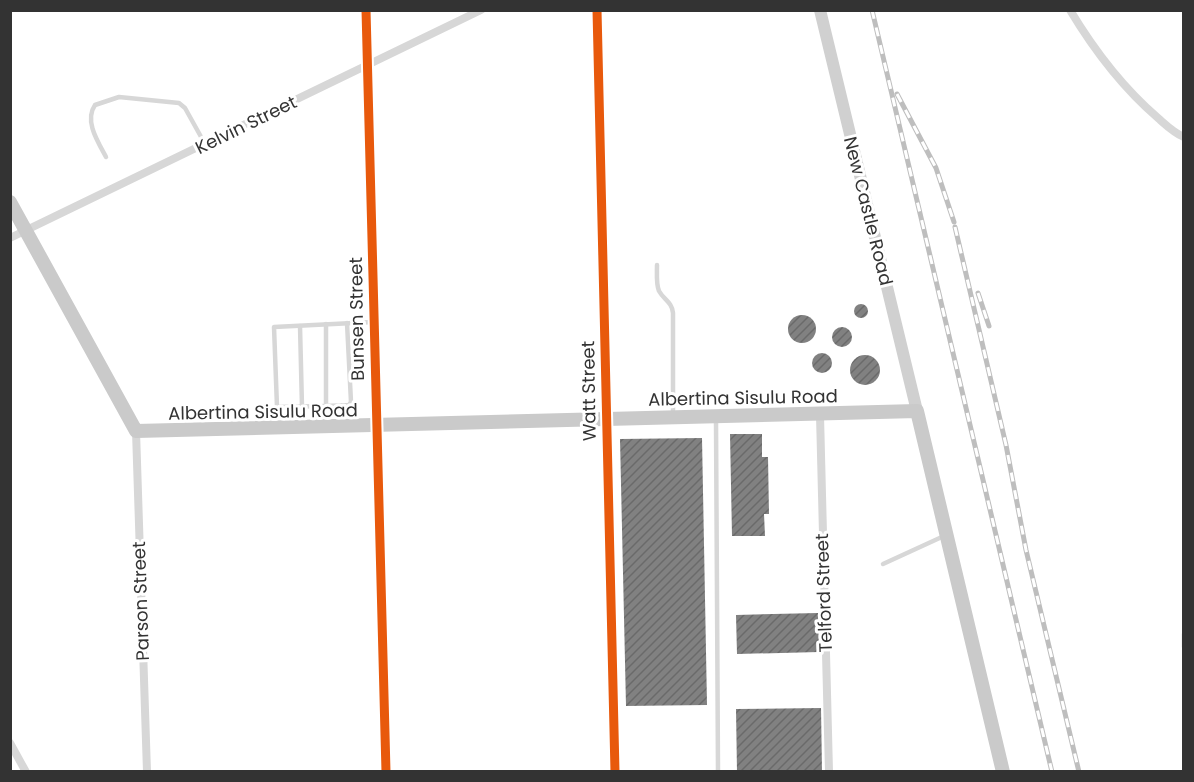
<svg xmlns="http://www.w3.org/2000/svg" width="1194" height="782" font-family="Poppins,sans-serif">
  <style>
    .building { fill: url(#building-hatch) }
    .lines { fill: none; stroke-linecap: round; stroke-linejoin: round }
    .lane { stroke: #d7d7d7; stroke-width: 4.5 }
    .street { stroke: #d7d7d7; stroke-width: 8 }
    .secondary { stroke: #d0d0d0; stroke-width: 12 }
    .primary { stroke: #cacaca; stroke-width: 14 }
    .rail-casing { stroke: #bebebe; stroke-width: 5 }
    .rail { stroke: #fff; stroke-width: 3; stroke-dasharray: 9; stroke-linecap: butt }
    .cycleway-casing { stroke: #fff; stroke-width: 13 }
    .cycleway { stroke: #e8590c; stroke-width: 9 }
    .labels { text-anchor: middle; stroke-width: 6; stroke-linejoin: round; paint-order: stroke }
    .street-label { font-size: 18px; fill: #333; stroke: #fff }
  </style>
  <defs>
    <pattern id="building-hatch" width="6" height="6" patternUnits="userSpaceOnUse" patternTransform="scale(1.5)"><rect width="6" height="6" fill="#818181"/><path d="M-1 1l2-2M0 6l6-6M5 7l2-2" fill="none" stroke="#6a6a6a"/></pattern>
  </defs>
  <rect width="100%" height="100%" fill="#fff"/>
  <g class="building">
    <circle cx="861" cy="311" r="7"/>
    <circle cx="802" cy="329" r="14"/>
    <circle cx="842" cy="337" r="10"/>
    <circle cx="822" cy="363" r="10"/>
    <circle cx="865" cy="370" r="15"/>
    <polygon points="730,434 762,434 762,457 768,457 769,514 764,514 765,536 732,536"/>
    <polygon points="702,438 707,705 626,706 620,439"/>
    <polygon points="818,613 819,652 737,654 736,615"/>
    <polygon points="821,708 822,772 737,772 736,709"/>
  </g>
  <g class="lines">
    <g class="lane">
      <path d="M106 157C98 142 84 121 95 105L119 97 179 103 185 108 205 144"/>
      <path d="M657 265C657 274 656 284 659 291 664 300 672 302 673 313V415"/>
      <polyline points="326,324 326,406 349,405 351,402 347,323"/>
      <polyline points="300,326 302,407"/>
      <polyline points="326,406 277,407 274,327 373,322"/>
      <polyline points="716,420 718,772"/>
      <polyline points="883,564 944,536"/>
      <polyline points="1184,634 1184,647"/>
    </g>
    <g class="street">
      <polyline points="366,10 386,772"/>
      <polyline points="597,10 615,772"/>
      <path d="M1070 10C1094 50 1122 87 1158 118 1166 125 1174 133 1184 137"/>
      <polyline points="10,238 481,10"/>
      <polyline points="820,415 829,772"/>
      <polyline points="136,431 147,772"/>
      <polyline points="10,743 26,772"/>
    </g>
    <polyline class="secondary" points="820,10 917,411"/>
    <polyline class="primary" points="10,202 136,431 917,411 1003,772"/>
    <g class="rail-casing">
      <g id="rail">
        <polyline points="872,10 1052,772"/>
        <polyline points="897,94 936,168 954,222"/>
        <polyline points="955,227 1006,445 1026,550 1079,772"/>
        <polyline points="978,293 989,326"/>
      </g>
    </g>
    <use href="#rail" class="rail"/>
    <g class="cycleway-casing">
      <g id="cycleway">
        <polyline points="366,10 386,772"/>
        <polyline points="597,10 615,772"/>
      </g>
    </g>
    <use href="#cycleway" class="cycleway"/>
  </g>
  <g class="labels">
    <g class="street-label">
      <text transform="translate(246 125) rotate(-26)" y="6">Kelvin Street</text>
      <text transform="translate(868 211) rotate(76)" y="6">New Castle Road</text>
      <text transform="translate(357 319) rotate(-91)" y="6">Bunsen Street</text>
      <text transform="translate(589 391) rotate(-91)" y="6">Watt Street</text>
      <text transform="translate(743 398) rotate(-1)" y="6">Albertina Sisulu Road</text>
      <text transform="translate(263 412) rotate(-1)" y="6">Albertina Sisulu Road</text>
      <text transform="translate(824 593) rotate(-92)" y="6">Telford Street</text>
      <text transform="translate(141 601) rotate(-92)" y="6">Parson Street</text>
    </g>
  </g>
  <rect width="1194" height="782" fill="none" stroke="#333333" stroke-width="24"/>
</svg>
